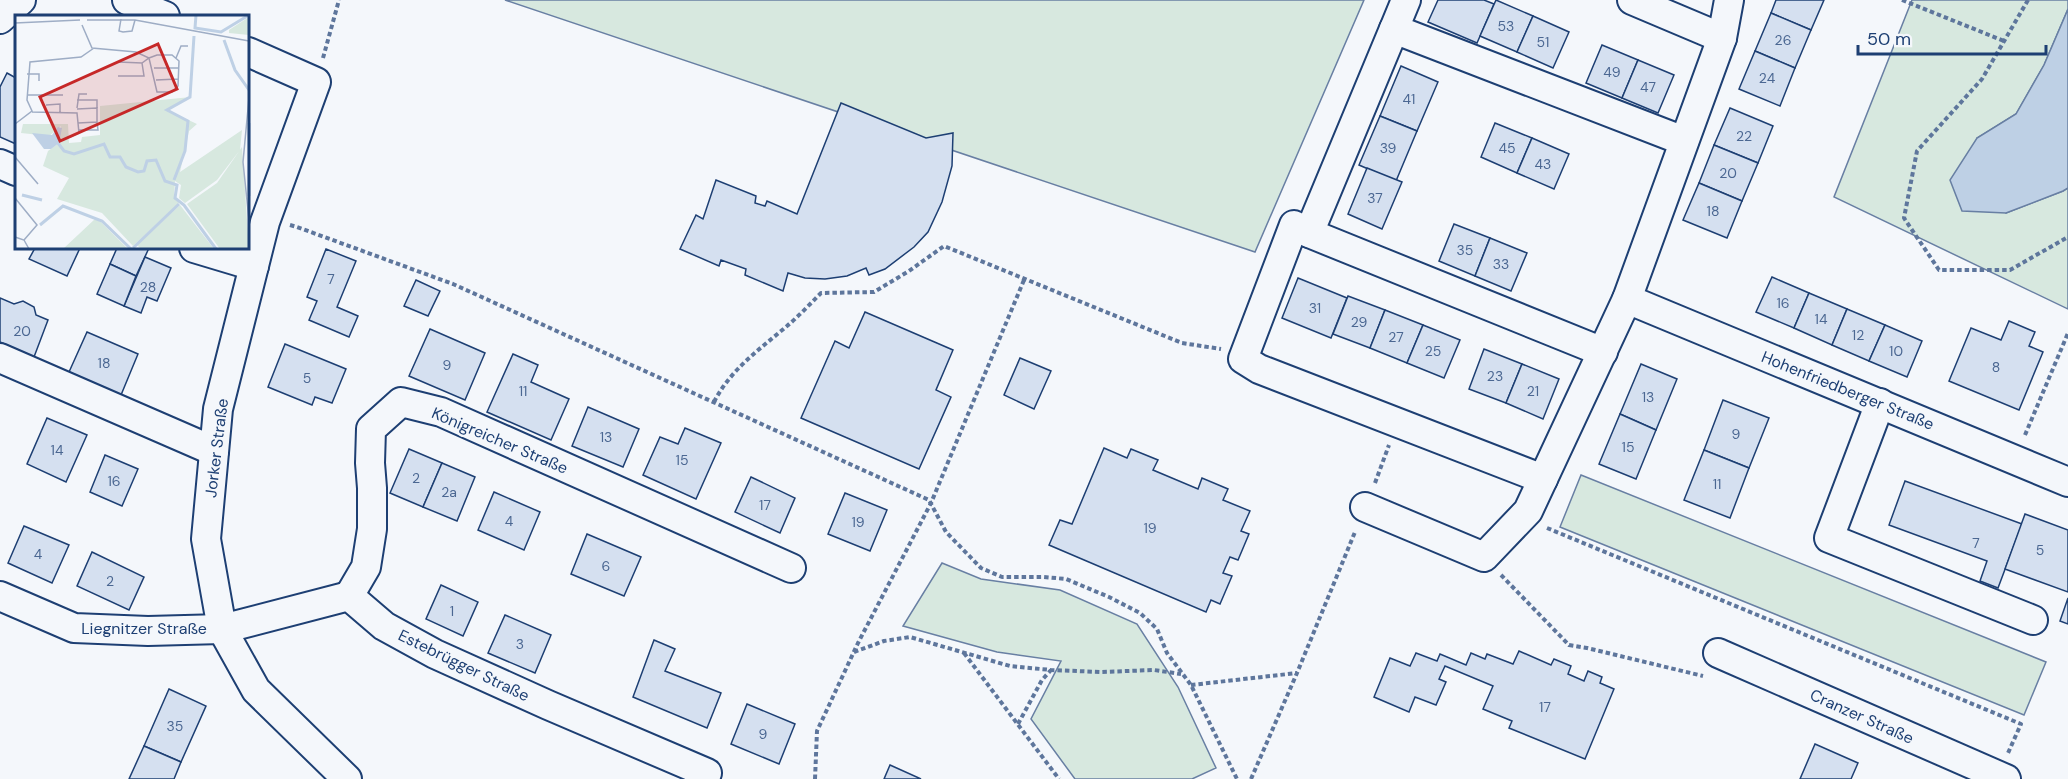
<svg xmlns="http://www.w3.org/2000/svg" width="2068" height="779" font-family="'DM Sans',sans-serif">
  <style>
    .green { fill: #d7e8df; stroke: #687fa3; stroke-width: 1.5 }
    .water { fill: #bed0e5; stroke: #687fa3; stroke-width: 1.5 }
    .building { fill: #d5e0f0; stroke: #1d3f73; stroke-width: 1.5 }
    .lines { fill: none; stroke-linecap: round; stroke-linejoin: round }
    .minor-casing { stroke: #1d3f73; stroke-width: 32 }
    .path { stroke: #5e769c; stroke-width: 4; stroke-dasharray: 4.5 3; stroke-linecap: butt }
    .minor { stroke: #f4f7fb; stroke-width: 28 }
    .labels { text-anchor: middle; stroke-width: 4.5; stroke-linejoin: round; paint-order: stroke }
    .number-label { font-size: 14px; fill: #4b6792 }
    .street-label { font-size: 16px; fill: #1d3f73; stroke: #f4f7fb }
    .inset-river { fill: none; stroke: #bed0e5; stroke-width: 3 }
    .inset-road { fill: none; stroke: #9eadc5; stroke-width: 1.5 }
    .view { fill: #c62828; fill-opacity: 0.15; stroke: #c62828; stroke-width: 3 }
    .inset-edge { fill: none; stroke: #1d3f73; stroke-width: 3 }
  </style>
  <rect width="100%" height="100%" fill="#f4f7fb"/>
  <g class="green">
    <polygon points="505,0 1364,0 1255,252"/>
    <polygon points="1912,0 2068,0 2068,9 2044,65 2016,114 1977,138 2006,213 2063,191 2068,188 2068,309 1834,197"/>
    <polygon points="1581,475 2046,662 2024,715 1560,527"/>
    <polygon points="942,563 981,579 1060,590 1137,624 1178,687 1216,768 1192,779 1075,779 1031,719 1061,661 997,652 903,626"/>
  </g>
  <polygon class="water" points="2068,9 2068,188 2063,191 2006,213 1962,211 1950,180 1977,138 2016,114 2044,65"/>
  <g class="building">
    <polygon points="1438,0 1484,0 1494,4 1477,43 1428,22"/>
    <polygon points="1496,0 1533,16 1517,52 1480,36"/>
    <polygon points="1776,0 1824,0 1811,30 1771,13"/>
    <polygon points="1771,13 1811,30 1795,68 1755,51"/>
    <polygon points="1533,16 1569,32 1553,68 1517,52"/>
    <polygon points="1602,45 1638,60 1622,98 1586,83"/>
    <polygon points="1755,51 1795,68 1780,106 1739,89"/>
    <polygon points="1638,60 1674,75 1658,113 1622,98"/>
    <polygon points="1401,66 1438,82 1417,131 1380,116"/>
    <polygon points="7,73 16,78 16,144 0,137 0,87"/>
    <polygon points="841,103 926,138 953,133 952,166 942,202 928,232 914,247 885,269 869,275 866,268 847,276 825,279 805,278 788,273 783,291 745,275 746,269 721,260 719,266 680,249 696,215 703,219 716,180 756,196 755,203 765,206 767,201 797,214"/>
    <polygon points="1730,108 1773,126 1758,163 1714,145"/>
    <polygon points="1380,116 1417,131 1396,181 1359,165"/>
    <polygon points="1495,123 1532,138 1517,173 1481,157"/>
    <polygon points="1532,138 1569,154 1554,189 1517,173"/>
    <polygon points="1714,145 1758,163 1742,201 1699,183"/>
    <polygon points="1367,168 1402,182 1382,229 1348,214"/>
    <polygon points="1699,183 1742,201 1727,238 1683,220"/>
    <polygon points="1454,224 1490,238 1475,276 1439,261"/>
    <polygon points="1490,238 1527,253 1511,291 1475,276"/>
    <polygon points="35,248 80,248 67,276 29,259"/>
    <polygon points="117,248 149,248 136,276 110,264"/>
    <polygon points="326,249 356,261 337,307 358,316 349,337 309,320 317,301 307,297"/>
    <polygon points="145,257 171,268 157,301 147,297 141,313 124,306"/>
    <polygon points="110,264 136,276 124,306 97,294"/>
    <polygon points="1772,277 1809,293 1794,328 1756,312"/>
    <polygon points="1298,278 1347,298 1331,338 1282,318"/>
    <polygon points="416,280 440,291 428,316 404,306"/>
    <polygon points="1809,293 1847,309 1832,345 1794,328"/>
    <polygon points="1348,296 1385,310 1370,348 1333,334"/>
    <polygon points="0,298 14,304 23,301 34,307 36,315 48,320 34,357 0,342"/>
    <polygon points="1847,309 1885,325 1869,361 1832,345"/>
    <polygon points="1385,310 1423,325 1407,363 1370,348"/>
    <polygon points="865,312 953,350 936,390 951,397 919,469 801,418 835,341 849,348"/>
    <polygon points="2009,321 2035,332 2029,346 2043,352 2019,410 1949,381 1971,328 2001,340"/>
    <polygon points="1423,325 1460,340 1444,378 1407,363"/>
    <polygon points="1885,325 1922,341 1907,377 1869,361"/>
    <polygon points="430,329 485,353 465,400 409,376"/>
    <polygon points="87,332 138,354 121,395 69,372"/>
    <polygon points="285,344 346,369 332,403 315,397 312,405 268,387"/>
    <polygon points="1484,349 1522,364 1506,403 1469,389"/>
    <polygon points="513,354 538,365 531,382 569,399 551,440 487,412"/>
    <polygon points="1020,358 1051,371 1034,409 1004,395"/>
    <polygon points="1522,364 1559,379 1543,419 1506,403"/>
    <polygon points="1641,364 1677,379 1656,430 1620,414"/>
    <polygon points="1723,400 1769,418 1749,468 1704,450"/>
    <polygon points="588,407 639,429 623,467 572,446"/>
    <polygon points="1620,414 1656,430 1636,479 1599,464"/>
    <polygon points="47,418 87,435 66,482 27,464"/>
    <polygon points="685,428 721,443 696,499 643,475 660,437 678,444"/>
    <polygon points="1104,448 1127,458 1131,449 1158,460 1153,470 1198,489 1202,478 1228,489 1223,500 1250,511 1241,531 1249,534 1238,560 1230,557 1223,573 1232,576 1220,604 1211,600 1206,612 1049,545 1060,520 1072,524"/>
    <polygon points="409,449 442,463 423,507 390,493"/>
    <polygon points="1704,450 1749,468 1730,518 1684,500"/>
    <polygon points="105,455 138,469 122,506 90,492"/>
    <polygon points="442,463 475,477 457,521 423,507"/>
    <polygon points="751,477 795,498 780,533 735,512"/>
    <polygon points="1905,481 2022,524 1998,588 1980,581 1987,561 1889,525"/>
    <polygon points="494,492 540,512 524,550 478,530"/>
    <polygon points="845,493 887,510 870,551 828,534"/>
    <polygon points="2025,514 2068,530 2068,592 2005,569"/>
    <polygon points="24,526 69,545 52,583 8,563"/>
    <polygon points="587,534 641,557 624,596 571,574"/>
    <polygon points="92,552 144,577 129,610 77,586"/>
    <polygon points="441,585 478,602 463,636 426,619"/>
    <polygon points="2068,598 2068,624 2060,621"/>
    <polygon points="505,615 551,635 535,673 488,653"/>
    <polygon points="654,640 675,649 665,671 721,693 707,728 633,697"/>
    <polygon points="1519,651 1551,665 1554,659 1571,666 1568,674 1584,681 1588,671 1602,677 1600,683 1614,689 1585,759 1509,728 1512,721 1483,709 1493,686 1445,666 1439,679 1446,682 1436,705 1415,697 1409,712 1374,697 1390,658 1410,666 1416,653 1437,661 1440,654 1466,665 1471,653 1485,659 1487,654 1513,664"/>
    <polygon points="169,689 206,706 181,762 144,746"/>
    <polygon points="747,704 795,724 779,764 731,744"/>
    <polygon points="1815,744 1858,763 1851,779 1800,779"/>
    <polygon points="144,746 181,762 174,779 129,779"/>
    <polygon points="890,765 921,779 884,779"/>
  </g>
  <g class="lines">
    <g class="minor-casing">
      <g id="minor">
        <polyline points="127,0 165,16"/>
        <polyline points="1406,0 1394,29 1684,141"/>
        <polyline points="1632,0 1722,38"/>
        <polyline points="1729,0 1722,38 1627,299 2068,482"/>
        <polyline points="0,19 21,0"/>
        <polyline points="1394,29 1309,233 1603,352"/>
        <polyline points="248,52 316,82 265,222 218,409 206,539 222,629 256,690 347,779"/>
        <polyline points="0,164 16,171"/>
        <polyline points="1309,233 1294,225 1243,359 1259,369 1543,479"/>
        <polyline points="194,248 254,266"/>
        <polyline points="0,358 214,451"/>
        <polyline points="1880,403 1829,538 2033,620"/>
        <polyline points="1365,507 1484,557 1528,511 1627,299"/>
        <polyline points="0,596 74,628 148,631 222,629 349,596 384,626 435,654 548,705 707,773"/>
        <polyline points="349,596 366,567 372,529 372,488 370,463 371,429 401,402 441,412 791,568"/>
        <polyline points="1718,653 2006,779"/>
      </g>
    </g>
    <g class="path">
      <polyline points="1902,0 2004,41"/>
      <polyline points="2028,0 1982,79 1917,151 1904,218 1939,270 2010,270 2068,237"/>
      <polyline points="323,58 339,0"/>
      <polyline points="290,225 297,227 453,284 929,500 946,532 981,568 1002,577 1044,577 1066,579 1109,597 1140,613 1157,629 1167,653 1191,685 1237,779"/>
      <path d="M714 402C730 370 760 349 787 326 799 316 810 304 821 293L874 292 909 271 944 246 1182 343 1221 349"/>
      <polyline points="2025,435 2068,333"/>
      <polyline points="1375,483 1389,445"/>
      <polyline points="1547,528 2021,724 2008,753"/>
      <polyline points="1501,575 1569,645 1587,648 1703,676"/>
      <polyline points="854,652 884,641 910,637 1010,666 1051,670 1101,672 1154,670 1181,674"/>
      <polyline points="964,653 1059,779"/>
      <polyline points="1191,685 1297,673"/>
      <polyline points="1018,724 1042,680 1051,670"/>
      <polyline points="815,779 817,731 858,643 931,503 1024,280"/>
      <polyline points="1251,779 1297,673 1355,532"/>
    </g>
    <use href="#minor" class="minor"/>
  </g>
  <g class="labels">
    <g class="number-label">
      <text x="1506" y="31">53</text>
      <text x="1783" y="45">26</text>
      <text x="1543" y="47">51</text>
      <text x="1612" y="77">49</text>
      <text x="1767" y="83">24</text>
      <text x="1648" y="92">47</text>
      <text x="1409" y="104">41</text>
      <text x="1744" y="141">22</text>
      <text x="1388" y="153">39</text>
      <text x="1507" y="153">45</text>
      <text x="1543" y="169">43</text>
      <text x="1728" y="178">20</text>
      <text x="1375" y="203">37</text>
      <text x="1713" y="216">18</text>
      <text x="1465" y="255">35</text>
      <text x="1501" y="269">33</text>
      <text x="331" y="284">7</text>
      <text x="148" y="292">28</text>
      <text x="1783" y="308">16</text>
      <text x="1315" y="313">31</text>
      <text x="1821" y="324">14</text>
      <text x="1359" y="327">29</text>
      <text x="22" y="336">20</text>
      <text x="1858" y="340">12</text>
      <text x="1396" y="342">27</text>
      <text x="1433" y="356">25</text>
      <text x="1896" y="356">10</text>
      <text x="104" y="368">18</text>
      <text x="447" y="370">9</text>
      <text x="1996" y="372">8</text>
      <text x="1495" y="381">23</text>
      <text x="307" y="383">5</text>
      <text x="523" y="396">11</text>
      <text x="1533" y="396">21</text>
      <text x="1648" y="402">13</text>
      <text x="1736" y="439">9</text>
      <text x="606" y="442">13</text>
      <text x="1628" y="452">15</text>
      <text x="57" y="455">14</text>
      <text x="682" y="465">15</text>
      <text x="416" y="483">2</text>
      <text x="114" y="486">16</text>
      <text x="1717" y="489">11</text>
      <text x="449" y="497">2a</text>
      <text x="765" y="510">17</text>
      <text x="509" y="526">4</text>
      <text x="858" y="527">19</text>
      <text x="1150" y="533">19</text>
      <text x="1976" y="548">7</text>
      <text x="2040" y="555">5</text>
      <text x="38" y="559">4</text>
      <text x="606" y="571">6</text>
      <text x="110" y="586">2</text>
      <text x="452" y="616">1</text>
      <text x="520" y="649">3</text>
      <text x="1545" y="712">17</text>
      <text x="175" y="731">35</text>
      <text x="763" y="739">9</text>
    </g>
    <g class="street-label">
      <text transform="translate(1848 390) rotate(22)" y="6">Hohenfriedberger Straße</text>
      <text transform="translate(500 440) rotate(23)" y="6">Königreicher Straße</text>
      <text transform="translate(216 448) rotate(-83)" y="6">Jorker Straße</text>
      <text x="144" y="634">Liegnitzer Straße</text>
      <text transform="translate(464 665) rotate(26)" y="6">Estebrügger Straße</text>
      <text transform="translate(1862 716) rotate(24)" y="6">Cranzer Straße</text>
    </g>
  </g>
  <g transform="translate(15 15)">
    <rect width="234" height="234" fill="#f4f7fb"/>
    <path d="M234 2V20L214 18V15ZM176 82 152 95 182 109 174 116 165 157 227 115 225 135 202 165 170 188 164 183 166 170 160 166 159 183 164 188 118 231 87 198 42 184 54 163 28 151 33 136 44 128 46 111 34 121 6 118 8 109H53L54 128 66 127 67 122 85 120V91ZM227 132 234 234H205L172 189 202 168ZM165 190 199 234H126L122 230ZM80 204 86 207 113 234H48Z" fill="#d7e8df"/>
    <path d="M43 112 47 113 44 128 36 134H29L17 118 37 120Z" fill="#bed0e5"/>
    <path class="inset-river" d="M181 0 180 13 206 17 234 0M209 25 220 55 234 75M234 108V181M43 128 49 136 59 139 89 129 95 142H105L111 152 123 157 129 156 132 146 141 145 150 166 162 170 160 183 169 190 201 234M159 165 170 136 173 106 152 95 175 82 179 21M7 180 27 185M25 210 48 191 87 206 116 234M118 233 164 189"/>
    <path class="inset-road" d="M106 4 104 16 108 17 117 16 120 5M72 5H120L234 26M0 8 65 5M67 10 77 33 121 37 134 43 142 77H157L163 71 164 46 157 40H142L134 43 127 48 103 47M161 43 166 31H173M139 53H164M12 59H24V66M103 61H129L127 48M141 65 163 64M12 80H48M234 83 228 147 234 205M62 85H82V93M31 90 45 89V98M62 93 64 79H72M62 94 82 93V107M17 97 62 98 64 118 55 122M63 108 82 107 83 115H63M0 109 17 96 12 85 15 47 66 42 79 33M0 142 23 169M0 183 22 210 9 225M0 222 9 225 14 234"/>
    <path class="view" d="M143 29 162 74 45 126 25 82Z"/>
    <rect width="234" height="234" class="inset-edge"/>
  </g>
  <path d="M1858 45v9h188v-9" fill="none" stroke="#1d3f73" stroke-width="3"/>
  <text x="1867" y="45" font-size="18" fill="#1d3f73" stroke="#f4f7fb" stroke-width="4.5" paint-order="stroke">50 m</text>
</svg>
